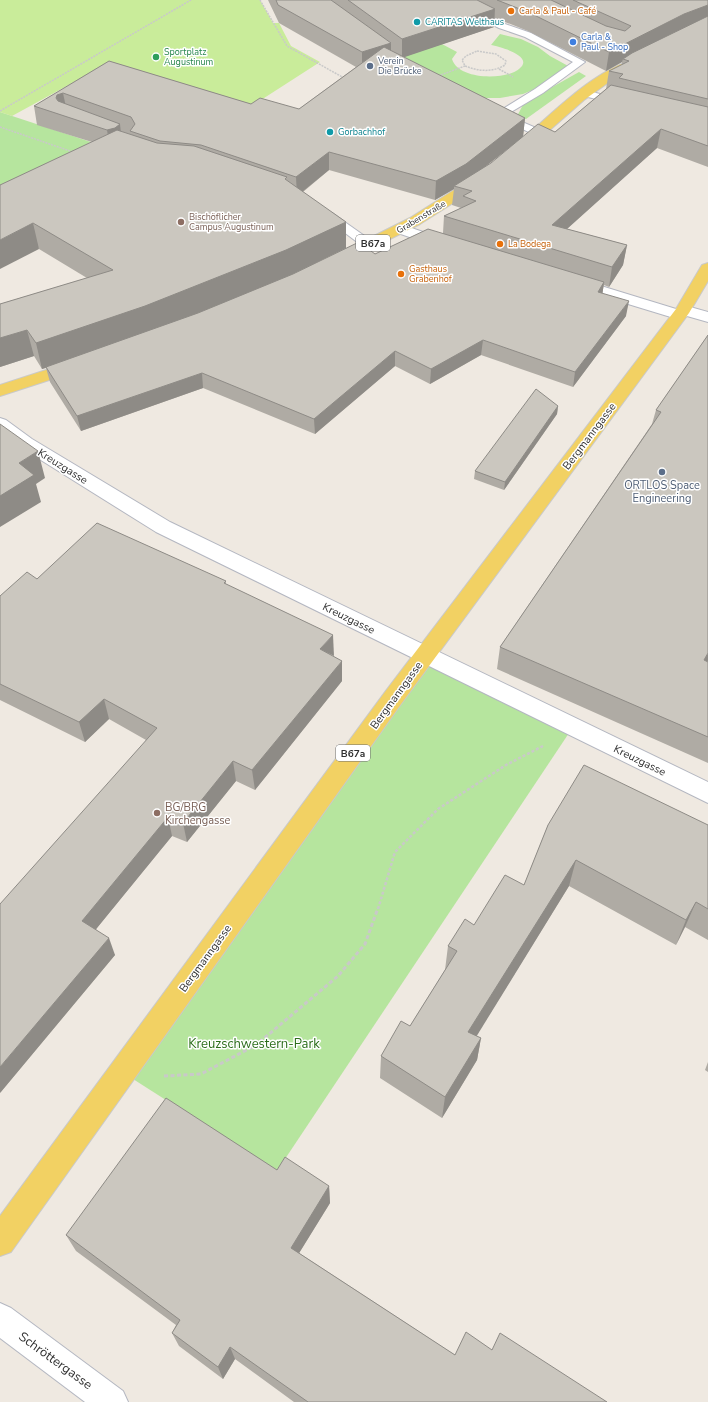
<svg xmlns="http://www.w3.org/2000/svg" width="708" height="1402" font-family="'Nunito Sans',sans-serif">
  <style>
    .green { fill: #b6e59e }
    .pitch { fill: #c9ec9a }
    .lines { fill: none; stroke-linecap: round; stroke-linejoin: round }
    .service-casing { stroke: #b4b7c1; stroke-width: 2 }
    .minor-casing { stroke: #b4b7c1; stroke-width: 2 }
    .primary-casing { stroke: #c9c9c9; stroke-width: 2 }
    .path-far2 { stroke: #c9c9c9; stroke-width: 1.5; stroke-dasharray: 2 1; stroke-linecap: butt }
    .path-far1 { stroke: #c9c9c9; stroke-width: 2.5; stroke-dasharray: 3 2; stroke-linecap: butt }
    .path { stroke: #c9c9c9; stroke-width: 3; stroke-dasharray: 4 2.5; stroke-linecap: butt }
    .service { fill: #fff; fill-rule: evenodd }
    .minor { fill: #fff; fill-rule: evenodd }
    .primary { fill: #f2d163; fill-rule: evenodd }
    .wall { fill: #afaba4; fill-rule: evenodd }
    .shaded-wall { fill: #8e8b86 }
    .building { fill: #cbc7bf; stroke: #8e8b86 }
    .food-dot { fill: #e8710a; stroke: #fff; stroke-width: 1.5 }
    .culture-dot { fill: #0f9aa8; stroke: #fff; stroke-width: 1.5 }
    .shop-dot { fill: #3f7fe0; stroke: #fff; stroke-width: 1.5 }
    .leisure-dot { fill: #2e9e5b; stroke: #fff; stroke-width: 1.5 }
    .service-dot { fill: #5c6f8a; stroke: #fff; stroke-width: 1.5 }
    .education-dot { fill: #8d6e63; stroke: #fff; stroke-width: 1.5 }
    .labels { text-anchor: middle; stroke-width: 3; stroke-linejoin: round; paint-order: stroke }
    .far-food-label { font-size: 9px; fill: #c56008; stroke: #fff; text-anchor: start }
    .far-culture-label { font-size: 9px; fill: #0d838f; stroke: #fff; text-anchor: start }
    .far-shop-label { font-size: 9px; fill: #366cbe; stroke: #fff; text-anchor: start }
    .far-leisure-label { font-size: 9px; fill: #27864d; stroke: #fff; text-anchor: start }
    .far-service-label { font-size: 9px; fill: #4e5e75; stroke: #fff; text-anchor: start }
    .far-education-label { font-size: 9px; fill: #785e54; stroke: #fff; text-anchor: start }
    .far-street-label { font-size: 9px; fill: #2e2e2e; stroke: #fff }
    .shield { fill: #fff; stroke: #6d6d6d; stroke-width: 1 }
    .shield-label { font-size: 10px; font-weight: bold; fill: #2e2e2e }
    .street-label { font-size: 11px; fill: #2e2e2e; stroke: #fff }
    .service-label { font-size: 11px; fill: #4e5e75; stroke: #fff }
    .education-label { font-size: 11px; fill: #785e54; stroke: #fff; text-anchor: start }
    .near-park-label { font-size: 13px; fill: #2c6e1b; stroke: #fff }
    .near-street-label { font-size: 13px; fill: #2e2e2e; stroke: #fff }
  </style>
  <rect width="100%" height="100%" fill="#efe9e1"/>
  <g class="green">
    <path d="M500 34 521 39 538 47 550 56 570 67 552 77 540 87 523 94 500 98H475L402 56 440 43 457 52 452 59C458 79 500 80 516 71 539 57 501 47 491 45Z"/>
    <polygon points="579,72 586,76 526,119 516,118 524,103"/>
    <polygon points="0,112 100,145 0,195"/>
    <polygon points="425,656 573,727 277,1171 122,1072"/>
  </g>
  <polygon class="pitch" points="0,0 260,0 273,23 279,23 291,46 320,62 250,107 96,70 12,116 0,112"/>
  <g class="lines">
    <g class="service-casing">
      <g id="service">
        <polygon points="475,9 505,24 531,33 585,62 543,93 506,115 543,131 544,133 543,135 535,135 493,115 535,89 573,62 525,37 499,28 472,14 470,12"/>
        <polygon points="584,90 624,100 625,102 620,105 580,95 579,93"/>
        <polygon points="328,212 332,213 373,242 375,245 373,248 365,248 324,217 322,215 324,213"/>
      </g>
    </g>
    <g class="minor-casing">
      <g id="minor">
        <polygon points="400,224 449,241 452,244 449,247 444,249 395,232 392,229 395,226"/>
        <polygon points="575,278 676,309 683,305 708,312 708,322 687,316 680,320 674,318 569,286 567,283 569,280"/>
        <polygon points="0,418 6,420 32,439 170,522 708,782 708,803 156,532 20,447 0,433"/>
        <polygon points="0,1303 11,1308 123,1391 128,1402 85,1402 0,1338"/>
      </g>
    </g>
    <g class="primary-casing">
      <g id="primary">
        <path d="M634 60 638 61 640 64 638 67 609 82 584 100 527 150H517L515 147 517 144C549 117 593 70 634 60Z"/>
        <polygon points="478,177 483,178 485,181 483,184 420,224 344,262 334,262 331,259 334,256 410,218 473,178"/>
        <polygon points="708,263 708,281 689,313 401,704 11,1252 0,1256 0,1216 385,692 676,309 702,265"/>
        <polygon points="77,360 83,361 86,365 83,369 0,396 0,385"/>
      </g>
    </g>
    <g class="path-far2">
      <polyline points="260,0 287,46 344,78"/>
      <path d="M477 51 496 54 506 61 505 65C492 73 478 71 465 66L462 60 466 56Z"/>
      <polyline points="499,69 513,77"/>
      <polyline points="438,76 465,66"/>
      <polyline points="0,111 191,0"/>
      <polyline points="0,127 73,152"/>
    </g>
    <polyline class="path-far1" points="378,909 395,852 438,809 506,765 543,746"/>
    <polyline class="path" points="164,1076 201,1074 256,1045 338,976 365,944 378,908"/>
    <use href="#service" class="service"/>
    <use href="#minor" class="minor"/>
    <use href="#primary" class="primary"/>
  </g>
  <g class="wall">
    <path d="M268 0H708V167L657 148 567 229 627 245 623 265 609 287 604 285 602 294 626 316 573 387 481 355 430 384 395 366 315 434 203 388 81 431 50 382 46 368 42 369 34 356 0 367V304L87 278 39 249 0 185 92 142 37 125 34 106 109 61 251 104 299 109 356 67 279 23ZM495 18 528 31 606 71 622 62V65L609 71 606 89 555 132 486 166 523 137 525 118 403 57 494 27ZM329 170 435 200 454 189 452 205 461 208 444 216 443 233 375 254 346 248 303 192Z"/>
    <polygon points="708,335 707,662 708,662 708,763 497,669 500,647 652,424 656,410"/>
    <polygon points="558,406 557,414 504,490 474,479 475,471"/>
    <polygon points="37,579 226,581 226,584 333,656 342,681 255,790 236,781 187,842 172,836 96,929 115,955 0,1093 146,740 109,719 85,742 0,700 0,596"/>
    <polygon points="548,825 708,825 708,940 685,927 676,945 569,886 476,1036 481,1038 477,1060 442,1118 380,1078 381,1056 410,1026 445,970 448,946 474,925 524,885"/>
    <polygon points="708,1062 708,1072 705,1070"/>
    <polygon points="277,1170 329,1186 330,1203 299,1253 455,1355 492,1350 607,1402 294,1402 235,1359 223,1379 179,1346 172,1333 176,1325 76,1251 66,1235"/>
  </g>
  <g class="shaded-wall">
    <polygon points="708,5 708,21 623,59 622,62 606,71 609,52 684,14"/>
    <polygon points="495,9 494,27 402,58 402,39"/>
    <polygon points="391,43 391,61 362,71 362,52"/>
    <polygon points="63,93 67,112 56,98 57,95"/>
    <polygon points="525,118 523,137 464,183 454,186 454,189 435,200 436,181"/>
    <polygon points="120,124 122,143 110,148 107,130"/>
    <polygon points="661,129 657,148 549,245 552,225"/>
    <polygon points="329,152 329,170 297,196 296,177"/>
    <polygon points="346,222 346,248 287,277 149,333 42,369 36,343"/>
    <polygon points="33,223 39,249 0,269 0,240"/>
    <polygon points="627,245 623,265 609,287 612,267"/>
    <polygon points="604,282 602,297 598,292"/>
    <polygon points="629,301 626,316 573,387 575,372"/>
    <polygon points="27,330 34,356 0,367 0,338"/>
    <polygon points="483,340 481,355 430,384 431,369"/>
    <polygon points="395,351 395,366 315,434 314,419"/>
    <polygon points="202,373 203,388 81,431 77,416"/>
    <polygon points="558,406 557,414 504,490 505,482"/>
    <polygon points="38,451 45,478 36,484 41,502 0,527 0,496 19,463"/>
    <polygon points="333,635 334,656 320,649"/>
    <polygon points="708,653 708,661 696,683 704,660"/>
    <polygon points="342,661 342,681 255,790 252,770"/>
    <polygon points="104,699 109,719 85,742 79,722"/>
    <polygon points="233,761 236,781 187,842 183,823"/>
    <polygon points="168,817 172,836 88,939 82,921"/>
    <polygon points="576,860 569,886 465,1055 468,1032"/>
    <polygon points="696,902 685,927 676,945 686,920"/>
    <polygon points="109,938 115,955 0,1093 0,1067"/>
    <polygon points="481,1038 477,1060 442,1118 445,1097"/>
    <polygon points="329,1186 330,1203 293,1263 291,1248"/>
    <polygon points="230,1347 235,1359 223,1379 218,1367"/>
  </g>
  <g class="building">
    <polygon points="276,0 331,0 391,43 362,52 278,5"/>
    <polygon points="348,0 477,0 495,9 402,39"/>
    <polygon points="497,0 551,0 606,26 625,31 631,26 573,0 708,0 708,5 684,14 609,52 530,13"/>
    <polygon points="708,16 708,99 619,78 623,74 609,71 629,61 623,59 632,53"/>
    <polygon points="384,47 525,118 466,164 436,181 329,152 296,177 201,145 160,141 130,131 135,124 131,117 63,93 57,95 56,98 58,101 120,124 115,128 107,130 34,106 109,61 251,104 260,98 299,109"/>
    <polygon points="611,85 708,107 708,146 661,129 552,225 627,245 612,267 444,216 476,201 463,196 472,191 454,186 491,163 538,124 555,132"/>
    <polygon points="117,130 157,143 194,146 287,177 285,179 346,222 286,250 145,306 36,343 27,330 0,338 0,304 113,270 33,223 0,240 0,185"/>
    <polygon points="428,229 604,282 598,292 629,301 575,372 483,340 431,369 395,351 314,419 202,373 77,416 46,367 198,313 293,274 359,242 375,254"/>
    <polygon points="708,335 708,653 704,660 708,662 708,737 500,647 661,412 656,410"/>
    <polygon points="536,389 558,406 505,482 475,471"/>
    <polygon points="0,424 38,451 19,463 34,475 0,496"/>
    <polygon points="97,523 226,581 224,583 333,635 320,649 342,661 252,770 233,761 183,823 168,817 82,921 109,938 0,1067 0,904 157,728 104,699 79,722 0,684 0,596 27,572 37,579"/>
    <polygon points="584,765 708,825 708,909 696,902 686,920 576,860 468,1032 481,1038 445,1097 381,1056 401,1021 410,1026 457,951 448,946 465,919 474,925 505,875 524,885 548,825"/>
    <polygon points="166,1098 277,1170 285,1157 329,1186 291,1248 455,1355 466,1332 492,1350 500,1333 607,1402 308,1402 230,1347 218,1367 172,1333 180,1320 66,1235"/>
  </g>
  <g class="food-dot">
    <circle cx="511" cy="11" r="4"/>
    <circle cx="500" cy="244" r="4"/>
    <circle cx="401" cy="274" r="4"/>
  </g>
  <g class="culture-dot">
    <circle cx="417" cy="22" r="4"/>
    <circle cx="330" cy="132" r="4"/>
  </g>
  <circle class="shop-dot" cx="573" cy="42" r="4"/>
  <circle class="leisure-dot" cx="156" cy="57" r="4"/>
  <g class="service-dot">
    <circle cx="370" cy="66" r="4"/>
    <circle cx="662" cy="472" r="4"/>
  </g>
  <g class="education-dot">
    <circle cx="181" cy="222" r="4"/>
    <circle cx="157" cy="813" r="4"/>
  </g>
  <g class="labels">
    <g class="far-food-label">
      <text x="519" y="14">Carla &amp; Paul - Café</text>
      <text x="508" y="247">La Bodega</text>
      <text x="409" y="272">Gasthaus<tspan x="409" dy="10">Grabenhof</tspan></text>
    </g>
    <g class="far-culture-label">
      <text x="425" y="25">CARITAS Welthaus</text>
      <text x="338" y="135">Gorbachhof</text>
    </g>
    <g class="far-shop-label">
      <text x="581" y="40">Carla &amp;<tspan x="581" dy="10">Paul - Shop</tspan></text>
    </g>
    <g class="far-leisure-label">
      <text x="164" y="55">Sportplatz<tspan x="164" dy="10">Augustinum</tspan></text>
    </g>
    <g class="far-service-label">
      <text x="378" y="64">Verein<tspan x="378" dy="10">Die Brücke</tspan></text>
    </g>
    <g class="far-education-label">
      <text x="189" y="220">Bischöflicher<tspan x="189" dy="10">Campus Augustinum</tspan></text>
    </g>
    <g class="far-street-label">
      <text transform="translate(421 217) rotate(-31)" y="3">Grabenstraße</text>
    </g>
    <g class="shield">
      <rect x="356" y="235" width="34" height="16" rx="3"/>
      <rect x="336" y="745" width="34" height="16" rx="3"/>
    </g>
    <g class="shield-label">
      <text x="373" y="247">B67a</text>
      <text x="353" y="757">B67a</text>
    </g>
    <g class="street-label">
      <text transform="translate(589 436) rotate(-53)" y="4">Bergmanngasse</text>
      <text transform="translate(63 466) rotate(32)" y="4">Kreuzgasse</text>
      <text transform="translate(349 618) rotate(26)" y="4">Kreuzgasse</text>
      <text transform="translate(396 695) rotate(-54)" y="4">Bergmanngasse</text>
      <text transform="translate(640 760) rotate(26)" y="4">Kreuzgasse</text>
      <text transform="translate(205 958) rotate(-54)" y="4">Bergmanngasse</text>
    </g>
    <g class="service-label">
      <text x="662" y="489">ORTLOS Space<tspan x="662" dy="13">Engineering</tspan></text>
    </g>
    <g class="education-label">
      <text x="165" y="811">BG/BRG<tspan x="165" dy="13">Kirchengasse</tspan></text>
    </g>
    <g class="near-park-label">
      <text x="254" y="1048">Kreuzschwestern-Park</text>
    </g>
    <g class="near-street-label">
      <text transform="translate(56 1360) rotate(36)" y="5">Schröttergasse</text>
    </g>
  </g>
</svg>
